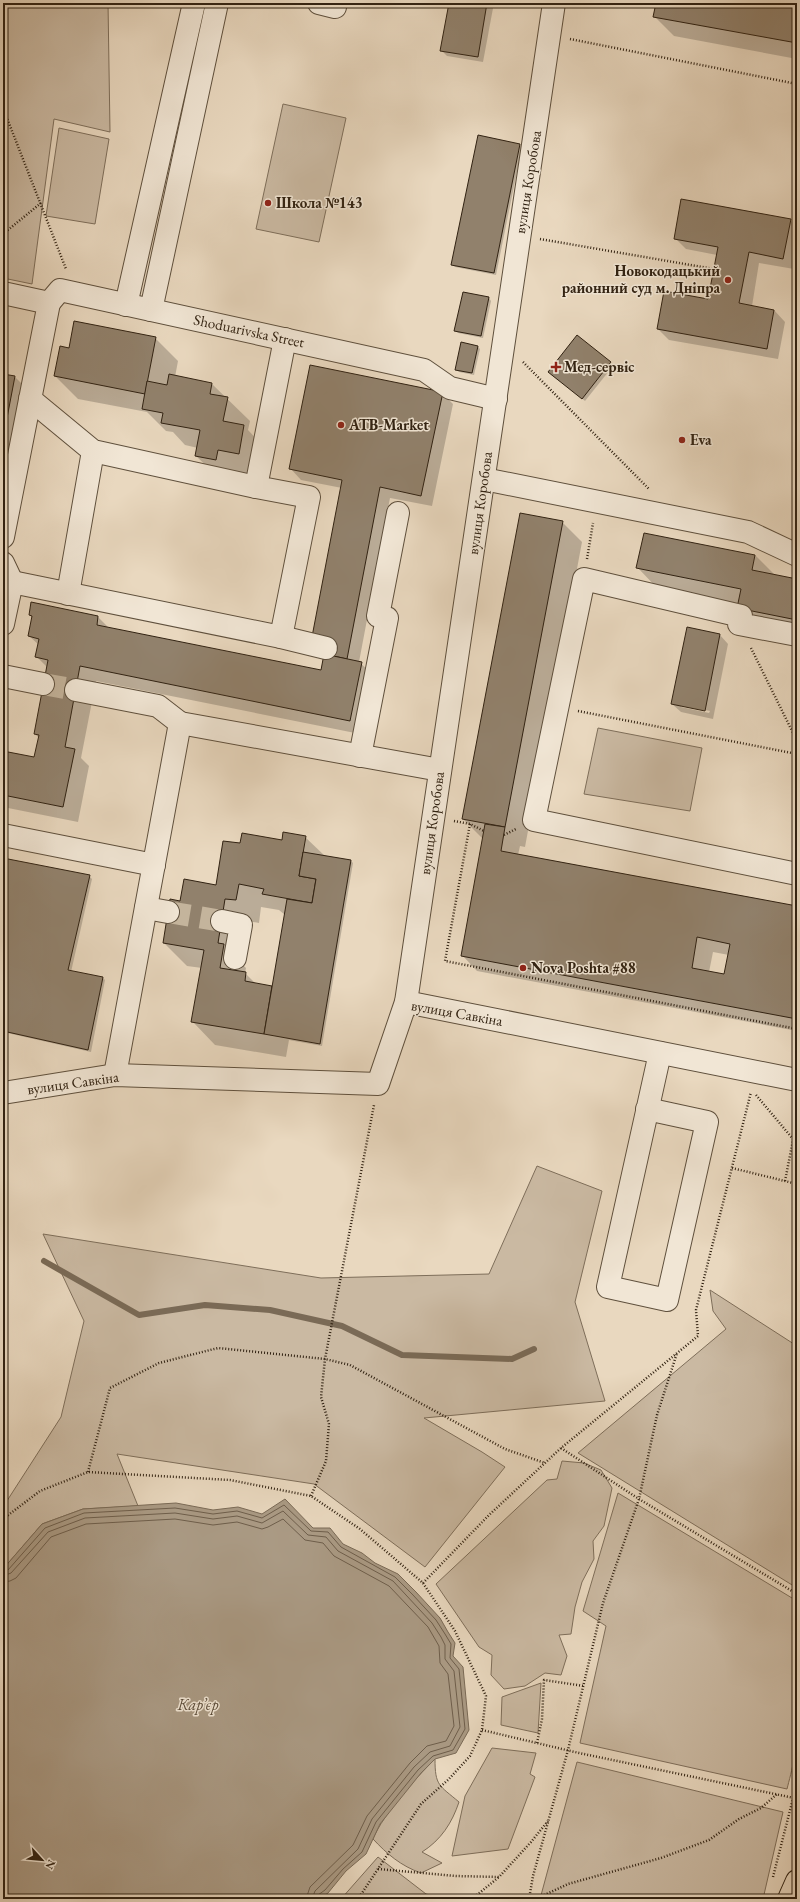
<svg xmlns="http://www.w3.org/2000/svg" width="800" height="1902" font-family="'EB Garamond',serif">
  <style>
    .green { fill: #cab9a2; stroke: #7e6e5a }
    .water { fill: #aa9a84; stroke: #7a6a56 }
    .shadow { fill: #0003; fill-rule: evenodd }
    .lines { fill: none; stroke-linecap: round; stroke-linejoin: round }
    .shore { stroke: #6e5e4b; stroke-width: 1 }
    .stream { stroke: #7a6a56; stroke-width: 6 }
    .building { fill: #91816c; stroke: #312212; fill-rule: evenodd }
    .minor-tunnel { stroke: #c4b49c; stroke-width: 22; stroke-dasharray: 22 11; stroke-linecap: butt }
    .minor-casing { stroke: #5f503d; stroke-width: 24 }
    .major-casing { stroke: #312212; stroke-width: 24 }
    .path { stroke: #312212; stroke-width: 2.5; stroke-dasharray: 1 2; stroke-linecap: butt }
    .minor { stroke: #f1e6d5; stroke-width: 22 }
    .major { stroke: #e9d8bf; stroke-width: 22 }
    .poi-dot { fill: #8f2418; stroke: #f1e6d5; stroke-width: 1.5 }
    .labels { text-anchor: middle; stroke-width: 3; stroke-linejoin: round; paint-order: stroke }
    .street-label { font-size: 15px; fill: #312212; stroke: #f1e6d5 }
    .poi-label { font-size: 15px; font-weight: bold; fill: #312212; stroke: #f1e6d5; text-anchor: start }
    .water-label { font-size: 16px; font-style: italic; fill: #5b4c3a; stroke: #f1e6d5 }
  </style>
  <rect width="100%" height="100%" fill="#e9d8bf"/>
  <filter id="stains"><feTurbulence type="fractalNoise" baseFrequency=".005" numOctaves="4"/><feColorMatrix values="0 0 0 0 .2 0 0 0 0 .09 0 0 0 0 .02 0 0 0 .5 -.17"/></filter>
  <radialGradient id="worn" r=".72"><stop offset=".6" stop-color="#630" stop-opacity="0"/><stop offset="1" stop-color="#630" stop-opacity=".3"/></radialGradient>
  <g class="green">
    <polygon points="3,3 108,3 110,132 54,119 32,284 3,278"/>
    <polygon points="283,104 346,118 319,242 256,229"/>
    <polygon points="59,128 109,139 95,224 46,216"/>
    <polygon points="598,728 702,748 690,811 584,794"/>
    <polygon points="537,1166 602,1191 575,1302 605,1401 424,1418 482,1452 505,1467 425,1567 314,1484 117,1454 138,1506 83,1509 42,1524 3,1569 3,1507 61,1417 84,1321 43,1234 321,1278 489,1274"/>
    <polygon points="710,1290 797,1346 797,1588 578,1453 726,1329 713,1311"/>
    <polygon points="562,1461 584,1463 601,1470 612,1488 604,1526 593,1541 594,1559 582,1582 575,1607 571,1634 559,1635 567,1656 561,1675 545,1673 525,1686 504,1689 491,1675 492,1655 479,1647 436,1584 547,1480 557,1479"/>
    <path d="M618 1493 797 1601V1715L794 1727C800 1742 791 1773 787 1789L580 1743 606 1626 583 1611Z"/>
    <polygon points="541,1683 538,1733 501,1725 502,1697"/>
    <polygon points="492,1748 536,1753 530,1774 535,1777 508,1849 452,1856 465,1796"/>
    <path d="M435 1759C435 1786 439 1785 459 1802 452 1823 441 1840 422 1852L442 1863 421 1873C401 1866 387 1854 373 1839 384 1813 414 1780 435 1759Z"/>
    <polygon points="577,1762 783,1812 763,1899 540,1899"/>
    <polygon points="378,1857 426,1894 445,1899 341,1899"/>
  </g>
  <polygon class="water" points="285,1499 313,1528 330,1528 343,1544 362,1553 375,1563 398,1574 416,1592 440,1618 448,1632 455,1643 453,1656 463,1667 469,1730 456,1753 435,1759 421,1773 380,1824 366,1854 346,1871 328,1893 319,1899 3,1899 3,1569 42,1524 83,1509 176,1503 213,1510 238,1507 262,1514"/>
  <g class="shadow">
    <polygon points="450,3 494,3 483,62 447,56 441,50"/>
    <polygon points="657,3 797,3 797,59 674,36 654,16"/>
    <polygon points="479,136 520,145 522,147 496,275 455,267 452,264"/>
    <polygon points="790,220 797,226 797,255 794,269 759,263 752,306 774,310 785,322 778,359 669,340 658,329 709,301 717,255 686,249 675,238"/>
    <polygon points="489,298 491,301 483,338 458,333 455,330"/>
    <polygon points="577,336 613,366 585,401 552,374"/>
    <polygon points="155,338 178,361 175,377 212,384 250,421 248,430 266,449 261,476 219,478 196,456 198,448 185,445 173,432 166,431 147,412 78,399 55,376 70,349"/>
    <polygon points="462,343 478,347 480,349 474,375 459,372 456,369"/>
    <polygon points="3,375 15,377 35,397 3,557"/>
    <polygon points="442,393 453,404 432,506 390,498 359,662 377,678 365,735 96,681 81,758 89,766 78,822 3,807 3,752 35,758 39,738 35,734 47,667 36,656 39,645 29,636 33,618 30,615 98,617 109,628 322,672 342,488 301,480 290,468"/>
    <path d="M562 522 582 542 525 847 520 846 518 855 797 907V1031L477 971 462 955 483 839 463 819ZM713 952 729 955 725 975 709 972Z"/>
    <polygon points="755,555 775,575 797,580 797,636 758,628 739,604 657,588 638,568"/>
    <path d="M720 635 728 644 713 719 681 712 672 704ZM681 705 710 711 709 713 681 707Z"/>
    <path d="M305 837 325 856 351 861 353 863 322 1046 289 1040 286 1057 215 1045 193 1022 202 968 187 966 164 943 181 902 217 886 241 845 282 841ZM261 907 279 910 285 915 273 987 256 984 245 973 246 968 241 963 248 921 259 923Z"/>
    <polygon points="3,859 89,876 92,879 71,972 103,978 105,980 91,1052 3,1032"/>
  </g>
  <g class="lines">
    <g class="shore">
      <polyline points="3,1571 8,1570 45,1528 84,1513 175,1508 213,1514 237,1511 262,1518 284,1505 311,1531 328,1532 341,1547 395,1577 413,1595 436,1620 445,1634 451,1644 450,1658 459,1669 465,1729 453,1750 433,1756 418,1770 376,1822 362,1852 343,1869 325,1890 318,1895 317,1899"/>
      <polyline points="3,1576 11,1573 48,1532 85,1518 175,1513 213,1519 237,1516 262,1523 283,1511 308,1535 326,1537 338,1551 393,1581 432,1623 441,1637 445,1645 445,1659 454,1671 460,1727 450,1746 430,1752 414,1767 372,1819 358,1849 315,1891 312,1899"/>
      <polyline points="3,1582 10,1581 16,1578 51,1537 86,1524 175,1519 213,1525 237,1522 262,1529 268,1527 283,1519 305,1540 323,1543 334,1556 389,1586 428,1627 439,1646 440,1663 448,1674 454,1726 446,1741 427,1746 410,1763 367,1816 353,1845 310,1887 306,1899"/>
    </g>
    <polyline class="stream" points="44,1261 139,1315 205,1305 270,1310 342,1326 402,1355 512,1359 534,1349"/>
  </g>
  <g class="building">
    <polygon points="449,3 487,3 478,57 440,51"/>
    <polygon points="656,3 797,3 797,43 653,17"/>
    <polygon points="478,135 520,144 494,273 451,265"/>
    <polygon points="681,199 791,219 783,259 749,252 739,303 774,310 767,349 657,329 664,291 708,299 718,247 674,239"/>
    <polygon points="463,292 489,297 481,336 454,331"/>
    <polygon points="74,321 156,337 145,394 54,376 60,346 69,348"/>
    <polygon points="577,335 611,362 582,399 548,372"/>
    <polygon points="461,342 478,346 472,373 455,370"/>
    <polygon points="310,365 443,392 421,496 380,487 347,659 324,654 311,642 342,480 289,469"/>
    <polygon points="3,374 15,376 3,439"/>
    <polygon points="169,374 212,383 210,394 228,397 223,421 244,425 239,454 218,450 216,460 195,456 200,430 161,423 163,413 142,409 147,381 167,385"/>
    <polygon points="520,513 563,521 505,827 462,819"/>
    <polygon points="644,533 755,555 752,570 797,579 797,620 737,608 741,589 636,568"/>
    <polygon points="31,602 98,616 97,625 321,670 324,654 362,662 350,721 80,666 65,747 75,749 63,807 3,795 3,751 34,757 39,735 34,734 48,660 35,657 39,639 28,636 32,616 29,615"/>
    <polygon points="687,627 720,634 705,711 671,704"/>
    <path d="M485 824 505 827 501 851 797 906V1019L461 956ZM697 937 730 944 724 974 692 968Z"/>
    <polygon points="283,832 306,836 299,876 316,879 312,903 262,894 264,889 239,884 236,900 225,899 218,943 224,944 220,968 246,972 245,981 272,986 264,1034 191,1022 204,950 163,943 170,899 180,901 184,879 216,885 223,841 240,843 242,833 282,840"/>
    <polygon points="303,852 351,860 320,1044 264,1034 287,899 312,903 316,879 299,876"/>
    <polygon points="3,858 90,875 68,970 103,977 88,1050 3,1031"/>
  </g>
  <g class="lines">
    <g class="minor-tunnel">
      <polyline points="43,684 76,690"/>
      <polyline points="168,912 222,921"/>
    </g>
    <g class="minor-casing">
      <g id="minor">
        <polyline points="319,3 335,7 335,3"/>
        <polyline points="3,293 49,303 60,290 424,370 450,388 496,399"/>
        <polyline points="126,305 194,3"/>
        <polyline points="151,310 217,3"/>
        <polyline points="30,399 93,451 256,487"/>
        <polyline points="484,479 748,532 797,555"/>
        <polyline points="3,537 49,303"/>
        <polyline points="3,563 12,582"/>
        <polyline points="68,594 93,451"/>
        <polyline points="3,624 12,582 281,637 309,497 256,487 285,339"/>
        <polyline points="797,635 739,624 741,616 584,579 534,820 797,874"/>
        <polyline points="281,637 326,648"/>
        <polyline points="3,676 43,684"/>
        <polyline points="76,690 158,706 180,723"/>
        <polyline points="360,756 387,618 378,616 398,513"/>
        <polyline points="3,835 154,865"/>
        <polyline points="146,908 168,912"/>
        <polyline points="222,921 241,925 235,958"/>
        <polyline points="406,1002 797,1080"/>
        <polyline points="115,1075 180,723 440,770"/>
        <polyline points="3,1093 115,1075 378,1084 406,1002 554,3"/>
        <polyline points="647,1109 707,1122 667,1300 608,1287 660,1053"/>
      </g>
    </g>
    <g class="major-casing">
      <polyline id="major" points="789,1899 797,1881"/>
    </g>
    <g class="path">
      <polyline points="570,39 797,84"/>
      <polyline points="3,108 66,269"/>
      <polyline points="3,234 41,203"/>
      <polyline points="540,239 714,269"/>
      <polyline points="523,362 649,489"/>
      <polyline points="587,559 593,523"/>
      <polyline points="751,648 797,741"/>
      <polyline points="578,711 797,754"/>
      <polyline points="454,821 470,824 484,831"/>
      <polyline points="470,824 445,961 797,1029"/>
      <polyline points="504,835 516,829"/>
      <polyline points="756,1095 793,1139"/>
      <polyline points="732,1168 797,1184"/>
      <polyline points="785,1181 797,1120"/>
      <polyline points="561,1448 639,1499 797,1594"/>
      <polyline points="88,1472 110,1388 159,1363 218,1348 325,1359 350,1365 505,1449 545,1463"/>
      <polyline points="311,1496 326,1461 329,1424 321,1397 325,1359 374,1105"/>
      <polyline points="3,1519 40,1491 88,1472 230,1480 311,1496 360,1529 423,1583 455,1631 486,1696 482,1730 470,1756 448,1780 421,1804 358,1899"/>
      <polyline points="423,1583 489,1515 561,1448 698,1336 696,1310 751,1092"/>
      <polyline points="482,1730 579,1753 794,1798 797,1797"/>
      <polyline points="537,1743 542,1719 544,1680 584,1686"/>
      <polyline points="378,1869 456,1876 499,1877 531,1842 548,1821"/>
      <polyline points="773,1877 797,1783"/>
      <polyline points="472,1899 499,1877"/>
      <polyline points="529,1899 533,1876 568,1750 603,1603 639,1499 657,1415 677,1353"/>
      <polyline points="536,1899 568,1884 661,1858 709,1840 739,1819 761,1808 777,1794"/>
    </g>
    <use href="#minor" class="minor"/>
    <use href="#major" class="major"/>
  </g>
  <g class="poi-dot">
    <circle cx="268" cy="203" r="4"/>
    <circle cx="728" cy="280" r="4"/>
    <path d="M554 361h4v4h4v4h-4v4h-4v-4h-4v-4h4z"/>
    <circle cx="341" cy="425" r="4"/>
    <circle cx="682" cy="440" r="4"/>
    <circle cx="523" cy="968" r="4"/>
  </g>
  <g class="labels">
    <g class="street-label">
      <text transform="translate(528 182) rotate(-81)" y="5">вулиця Коробова</text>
      <text transform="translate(249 331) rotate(12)" y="5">Shoduarivska Street</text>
      <text transform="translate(480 503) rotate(-82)" y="5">вулиця Коробова</text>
      <text transform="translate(432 823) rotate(-82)" y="5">вулиця Коробова</text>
      <text transform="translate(457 1013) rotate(10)" y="5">вулиця Савкіна</text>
      <text transform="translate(73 1083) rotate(-8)" y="5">вулиця Савкіна</text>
    </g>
    <g class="poi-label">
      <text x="276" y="208">Школа №143</text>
      <text x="720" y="276" text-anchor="end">Новокодацький<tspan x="720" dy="17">районний суд м. Дніпра</tspan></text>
      <text x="564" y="372">Мед-сервіс</text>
      <text x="349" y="430">ATB-Market</text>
      <text x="690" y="445">Eva</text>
      <text x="531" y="973">Nova Poshta #88</text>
    </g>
    <g class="water-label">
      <text x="198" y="1710">Кар’єр</text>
    </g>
  </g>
  <rect width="800" height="1902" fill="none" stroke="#e9d8bf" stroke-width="16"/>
  <rect x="4" y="4" width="792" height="1894" fill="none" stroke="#312212" stroke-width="2"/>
  <rect x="8" y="8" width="784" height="1886" fill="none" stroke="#312212"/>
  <g transform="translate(42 1860) rotate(117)" stroke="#f1e6d5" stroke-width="3" paint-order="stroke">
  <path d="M0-3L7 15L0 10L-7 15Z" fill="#312212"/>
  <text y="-6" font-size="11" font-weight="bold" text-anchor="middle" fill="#312212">N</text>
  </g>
  <rect width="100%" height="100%" filter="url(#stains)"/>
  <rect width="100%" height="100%" fill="url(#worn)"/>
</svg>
